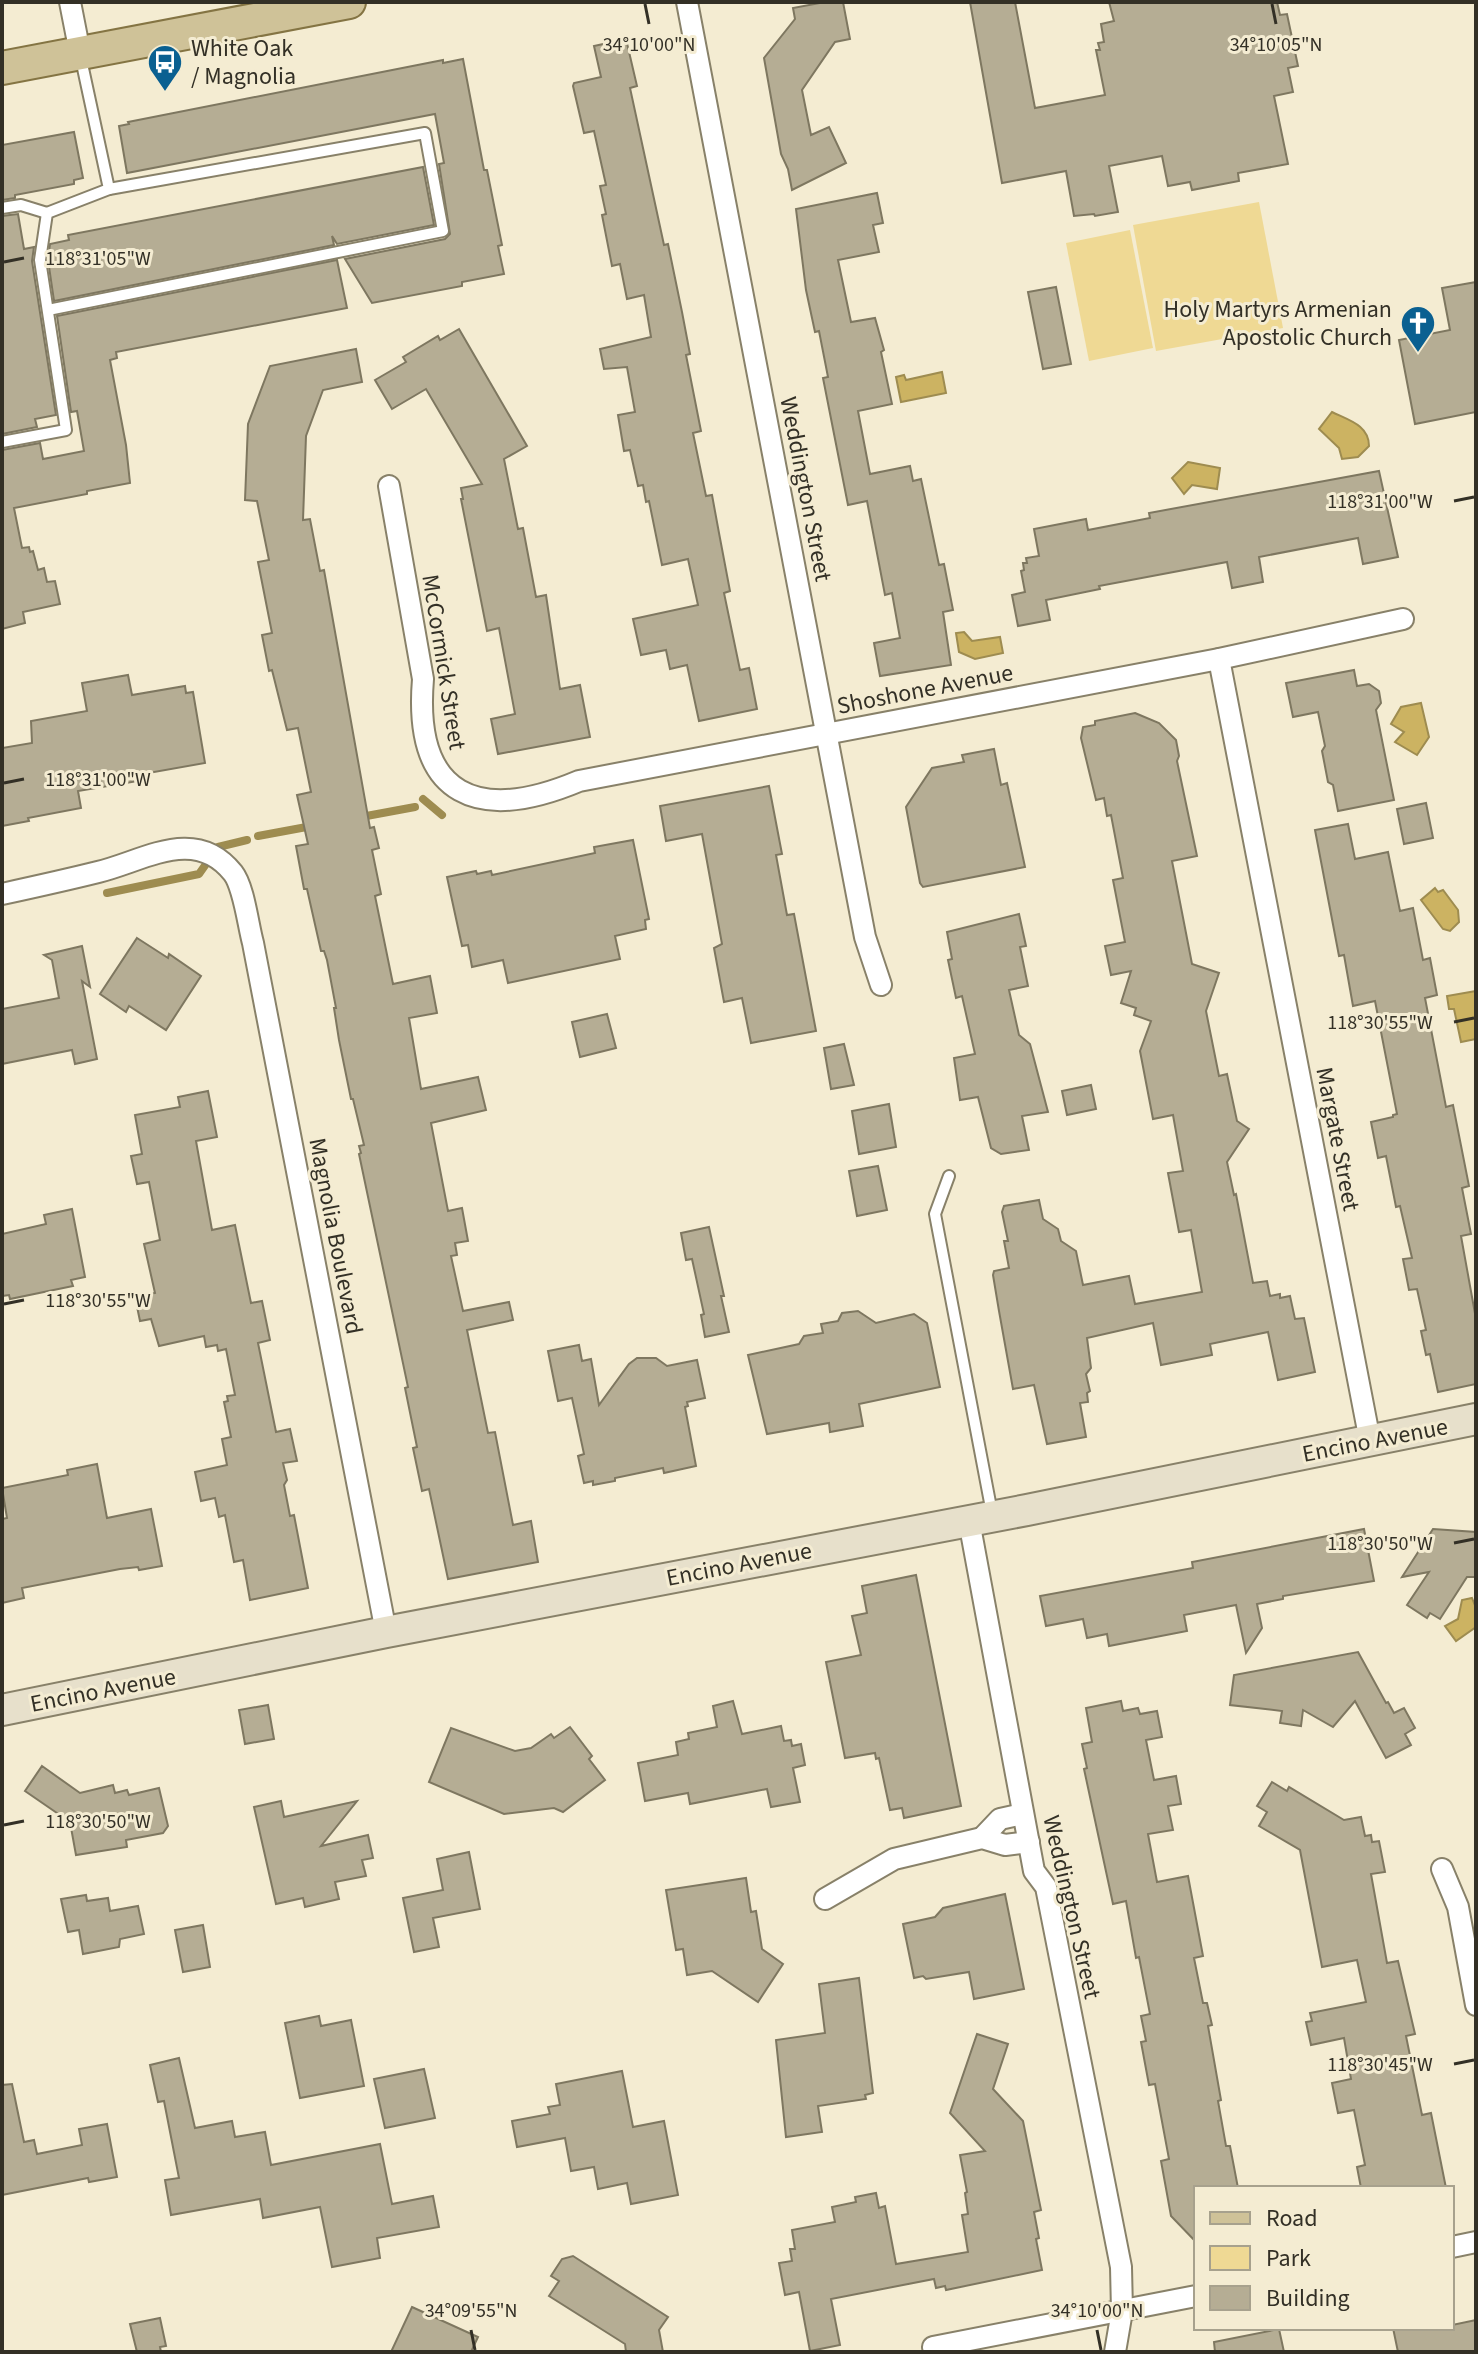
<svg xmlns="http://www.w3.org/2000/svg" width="1478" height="2354" font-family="'Source Sans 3',sans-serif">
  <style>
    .green { fill: #efd994 }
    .water { fill: #ccb362; stroke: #9e8c50; stroke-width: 2 }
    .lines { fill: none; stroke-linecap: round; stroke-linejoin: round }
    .stream { stroke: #9e8c50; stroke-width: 8 }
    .building { fill: #b5ad94; stroke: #7e7760; stroke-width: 2 }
    .lane-casing { stroke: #888169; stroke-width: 14 }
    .street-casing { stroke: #888169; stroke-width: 24 }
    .secondary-casing { stroke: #888169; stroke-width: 34 }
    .primary-casing { stroke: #847443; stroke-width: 36 }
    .lane { stroke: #fff; stroke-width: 10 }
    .street { stroke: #fff; stroke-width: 20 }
    .secondary { stroke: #e7e0cb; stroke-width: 30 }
    .primary { stroke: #cfc298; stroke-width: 32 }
    .ticks { fill: none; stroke: #333026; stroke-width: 3 }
    .labels { text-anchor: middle; stroke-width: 6; stroke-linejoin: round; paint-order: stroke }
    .poi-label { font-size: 24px; fill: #333026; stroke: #f4ecd2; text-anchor: start }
    .street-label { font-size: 24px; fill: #333026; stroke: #f4ecd2 }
    .ticks-label { font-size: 20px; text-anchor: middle; fill: #333026; stroke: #f4ecd2; stroke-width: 6; stroke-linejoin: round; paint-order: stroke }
  </style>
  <rect width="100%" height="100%" fill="#f4ecd2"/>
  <g class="green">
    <polygon points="1259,202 1283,328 1156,351 1133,225"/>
    <polygon points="1130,230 1153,348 1089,361 1066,243"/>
  </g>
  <g class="water">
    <polygon points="942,372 946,393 901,402 896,377 904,375 906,380"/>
    <path d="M1332 412C1348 420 1369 425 1369 446L1358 457 1342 459 1339 448 1319 429Z"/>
    <polygon points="1188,462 1220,468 1217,489 1192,485 1184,494 1172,478"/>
    <polygon points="964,632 972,641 1000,637 1003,653 975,659 959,652 956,633"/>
    <polygon points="1421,703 1429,737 1417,755 1395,742 1404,732 1391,724 1401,707"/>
    <polygon points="1435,888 1438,892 1443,890 1458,910 1459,922 1450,931 1443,929 1421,900"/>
    <polygon points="1476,991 1476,1039 1461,1042 1454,1009 1449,1009 1447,996"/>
    <polygon points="1472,1598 1476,1608 1476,1627 1456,1641 1445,1626 1458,1619 1462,1600"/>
  </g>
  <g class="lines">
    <g class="stream">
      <polyline points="423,799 442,815"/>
      <polyline points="361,817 415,807"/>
      <polyline points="258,836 312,826"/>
      <polyline points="107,893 199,874 218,847 247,840"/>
    </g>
  </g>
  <g class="building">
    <polygon points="825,2 843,2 850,39 835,42 802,90 811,135 829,127 846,163 792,190 788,169 781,154 764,58 795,19 793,8"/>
    <polygon points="970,2 1015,2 1035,108 1105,95 1096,50 1100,50 1098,43 1104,42 1101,24 1114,21 1109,2 1277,2 1280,15 1287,14 1298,66 1288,68 1293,92 1274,96 1288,164 1238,173 1239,181 1192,190 1190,182 1168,186 1162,156 1109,166 1118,212 1095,216 1094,214 1074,216 1066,171 1002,183"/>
    <polygon points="626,39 637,86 630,88 664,245 668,244 682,312 690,354 686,355 701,431 693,433 706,496 712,495 719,533 730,591 724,593 740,670 749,668 757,709 699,721 687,665 670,669 666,650 641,655 633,619 698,605 688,559 662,565 649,501 646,502 643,485 638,486 630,450 624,451 618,415 635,412 627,367 604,369 600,349 651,337 644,295 627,299 620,264 612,266 602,215 606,214 600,186 606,185 594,131 584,133 573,86 574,83 601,77 594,46"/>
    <polygon points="463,59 484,170 487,170 502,245 498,246 504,274 462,282 462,286 372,303 345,259 445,239 450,234 439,164 444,163 435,114 127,173 119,126 129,124 128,122 443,60 443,63"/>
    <polygon points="74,132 83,178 74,180 74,184 15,195 15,198 2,200 2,145"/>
    <polygon points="423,167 434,225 337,244 332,236 334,245 54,301 48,260 50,244 69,240 68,235"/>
    <polygon points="877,193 883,223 873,225 879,252 838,260 851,322 875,318 884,350 881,352 892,404 858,411 870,474 910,466 913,481 921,479 939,565 944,564 953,610 943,612 951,665 880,676 874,643 900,638 892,593 885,595 867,501 848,505 823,378 828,377 819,331 815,332 806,290 796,209"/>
    <polygon points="18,214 24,249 34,247 32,261 56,415 35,419 37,427 2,434 2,216"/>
    <polygon points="337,260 347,308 116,352 117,358 110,360 126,445 130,483 87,491 87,494 14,508 22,548 29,547 30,552 33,551 38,570 44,568 47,582 55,581 60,604 23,612 25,623 2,629 2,450 40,443 43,459 84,451 77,411 71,412 57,316"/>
    <polygon points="1476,282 1476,412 1415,424 1399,340 1450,330 1442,288"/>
    <polygon points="1056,287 1071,364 1043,369 1028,292"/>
    <polygon points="459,329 527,446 504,459 518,529 523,528 536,597 546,595 560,689 580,685 590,737 498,754 491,719 515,714 499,628 487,631 461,499 463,499 461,488 482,484 426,389 392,409 375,380 406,362 403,357 438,336 440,340"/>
    <polygon points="356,349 362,382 323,390 306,436 303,520 310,519 320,571 324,570 370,828 374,827 379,848 372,850 381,894 375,896 393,984 430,976 437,1013 409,1018 421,1089 478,1077 486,1110 431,1123 448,1211 462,1208 468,1241 455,1243 457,1255 451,1256 463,1311 509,1302 513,1320 467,1330 488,1433 495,1432 513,1525 531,1521 538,1562 448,1579 429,1489 422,1491 413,1448 417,1447 405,1388 408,1387 359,1154 361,1153 359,1146 364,1145 353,1099 351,1099 339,1040 334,1008 336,1008 327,960 324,951 321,951 307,889 304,889 296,846 308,844 297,795 311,792 298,728 287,730 272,670 269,671 262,635 272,633 258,562 269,560 257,501 245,500 248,424 270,366"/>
    <polygon points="1379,471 1398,557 1363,564 1358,538 1259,557 1263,582 1232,588 1227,562 1099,586 1100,589 1046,600 1050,620 1018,626 1012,595 1025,592 1021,571 1024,570 1023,563 1027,563 1026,558 1039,556 1034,529 1086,519 1088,530 1150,518 1149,513"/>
    <polygon points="1354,670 1357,686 1369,684 1379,691 1381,703 1376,710 1394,800 1338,811 1333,785 1328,782 1323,756 1322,751 1325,746 1318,712 1293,717 1286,683"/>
    <polygon points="128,675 132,695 185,686 186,693 193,692 205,763 137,775 138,781 78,791 81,808 28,818 29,821 2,826 2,748 32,743 31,721 87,711 82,683"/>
    <polygon points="1135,713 1159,723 1176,740 1179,756 1177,761 1197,856 1172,861 1192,964 1219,973 1206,1011 1219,1076 1227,1074 1237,1121 1249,1129 1227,1162 1234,1195 1236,1194 1253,1283 1267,1281 1270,1296 1280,1294 1280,1298 1290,1296 1295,1319 1304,1318 1315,1372 1278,1380 1268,1332 1210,1344 1212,1355 1161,1365 1153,1323 1087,1338 1091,1368 1086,1374 1090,1391 1087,1393 1088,1402 1080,1403 1086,1437 1047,1444 1034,1385 1013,1389 999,1311 993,1275 994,1271 1009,1268 1004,1241 1008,1241 1002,1212 1004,1206 1039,1200 1043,1219 1058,1229 1061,1241 1076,1251 1083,1285 1129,1276 1135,1304 1202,1292 1191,1230 1179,1232 1168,1173 1183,1171 1173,1115 1153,1119 1140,1051 1151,1021 1134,1015 1136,1008 1121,1003 1131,971 1111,975 1105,946 1125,942 1113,880 1123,878 1111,815 1107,816 1104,798 1096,800 1081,738 1083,727 1095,725 1095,721"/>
    <polygon points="994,749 1001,785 1007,783 1025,867 923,887 920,883 906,807 932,768 964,762 962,755"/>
    <polygon points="769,786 782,854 776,855 787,915 794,914 816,1031 751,1043 742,998 724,1002 714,948 722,944 702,834 666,841 660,806"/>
    <polygon points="1426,803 1433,838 1404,844 1397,809"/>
    <polygon points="1348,824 1355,859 1388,852 1400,911 1413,908 1423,960 1430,958 1437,995 1425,998 1446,1107 1453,1105 1469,1186 1462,1188 1471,1234 1461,1236 1476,1319 1476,1384 1438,1392 1430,1354 1426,1355 1421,1331 1426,1330 1417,1289 1409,1290 1403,1259 1412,1258 1400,1206 1396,1207 1386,1156 1378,1158 1371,1122 1393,1117 1393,1115 1397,1114 1375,1001 1353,1006 1344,955 1339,956 1315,830"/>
    <polygon points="633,840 649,919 645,920 646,929 615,936 620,959 508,983 503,960 472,967 468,945 462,946 447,877 476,871 477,874 491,871 492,875 595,853 594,847"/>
    <polygon points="1019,914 1026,946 1020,947 1028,986 1009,990 1019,1035 1030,1044 1048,1112 1022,1116 1029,1150 1001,1154 991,1148 978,1097 960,1100 954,1058 975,1054 962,996 956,998 948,960 952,959 947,932"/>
    <polygon points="137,938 168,958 169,954 201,976 166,1030 129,1006 126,1012 100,994"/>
    <polygon points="82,946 90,987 82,981 97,1059 75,1064 72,1050 2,1064 2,1009 59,998 52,960 44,955"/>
    <polygon points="607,1014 616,1048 580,1057 572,1022"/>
    <polygon points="844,1044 854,1085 831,1089 824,1048"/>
    <polygon points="1091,1085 1096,1109 1067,1115 1062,1091"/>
    <polygon points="208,1091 217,1137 196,1141 212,1230 235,1225 251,1303 262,1301 270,1340 258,1343 276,1432 290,1429 297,1461 283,1463 287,1480 284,1485 290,1516 294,1515 308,1588 250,1600 243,1560 234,1562 225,1515 219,1517 215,1498 201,1501 195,1472 227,1465 222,1439 231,1437 224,1402 228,1401 227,1396 235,1395 226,1349 218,1351 217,1345 206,1347 204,1336 159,1346 151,1319 140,1321 135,1297 155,1293 144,1244 160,1240 149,1182 137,1184 131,1156 142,1154 135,1115 180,1107 178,1097"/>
    <polygon points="889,1104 896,1147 859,1154 852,1111"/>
    <polygon points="878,1166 887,1210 857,1216 849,1171"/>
    <polygon points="72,1209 85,1277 71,1280 73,1286 10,1299 9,1295 2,1296 2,1234 46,1224 44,1215"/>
    <polygon points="709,1227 724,1296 721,1296 729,1332 705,1337 701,1315 704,1314 692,1259 686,1260 681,1233"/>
    <polygon points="858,1311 876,1323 914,1314 927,1323 940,1387 859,1404 863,1426 830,1432 829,1423 767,1434 748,1355 799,1344 804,1336 823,1333 821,1324 838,1321 842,1313"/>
    <polygon points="579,1345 582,1361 591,1359 599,1405 629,1364 637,1358 656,1358 667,1366 697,1360 705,1398 687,1402 688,1406 685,1407 696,1466 664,1473 663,1468 615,1478 615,1481 593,1485 593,1481 584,1483 578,1456 584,1454 572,1398 558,1401 548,1351"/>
    <polygon points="97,1464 107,1518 151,1509 162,1566 139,1570 138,1567 120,1569 22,1588 24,1598 2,1603 2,1519 7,1518 2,1488 68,1475 67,1470"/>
    <polygon points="1364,1529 1374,1581 1283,1596 1283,1599 1257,1604 1262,1628 1246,1653 1236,1605 1184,1615 1187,1631 1109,1646 1107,1634 1087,1638 1083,1619 1046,1626 1040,1596 1193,1568 1192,1562"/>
    <polygon points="1433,1529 1476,1532 1476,1577 1467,1577 1440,1619 1430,1613 1427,1618 1407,1605 1429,1572 1402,1577"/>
    <polygon points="916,1575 961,1806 904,1818 902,1808 890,1810 879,1758 876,1759 875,1753 845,1758 826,1662 861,1655 852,1616 867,1613 862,1586"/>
    <polygon points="1358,1652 1386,1703 1388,1702 1394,1713 1404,1708 1415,1728 1405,1734 1411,1745 1386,1758 1355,1701 1333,1727 1303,1710 1301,1726 1280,1723 1282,1711 1230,1705 1234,1675"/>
    <polygon points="733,1701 742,1734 781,1726 784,1741 791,1740 792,1746 801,1744 805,1765 793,1768 800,1802 771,1807 767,1789 690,1804 688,1793 645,1801 638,1763 678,1755 676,1742 689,1739 688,1733 717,1727 713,1706"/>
    <polygon points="1121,1701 1123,1711 1138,1708 1140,1714 1157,1711 1162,1737 1146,1740 1154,1780 1176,1776 1181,1804 1168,1806 1173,1830 1148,1834 1157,1882 1188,1876 1203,1956 1194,1958 1203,2003 1207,2003 1212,2025 1208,2026 1221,2100 1218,2101 1226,2146 1230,2146 1238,2188 1196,2188 1196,2242 1171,2216 1161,2161 1169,2159 1155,2084 1149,2085 1141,2042 1146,2041 1141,2016 1150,2014 1139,1957 1136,1958 1126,1901 1113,1904 1084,1769 1087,1768 1082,1744 1092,1742 1086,1708"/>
    <polygon points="268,1705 274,1739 245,1744 239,1710"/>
    <polygon points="570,1727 592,1756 589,1759 605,1780 563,1812 554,1808 504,1814 429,1782 451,1728 515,1751 531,1748 551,1734 554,1738"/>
    <polygon points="42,1766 80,1793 113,1785 115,1793 127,1790 129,1795 159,1788 168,1826 163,1833 126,1840 127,1847 76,1855 70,1822 25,1791"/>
    <polygon points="1272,1782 1287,1791 1289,1787 1344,1820 1361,1817 1365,1836 1371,1835 1372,1842 1379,1841 1385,1872 1371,1874 1387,1963 1398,1961 1415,2034 1406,2036 1422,2115 1431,2113 1446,2188 1361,2188 1357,2167 1365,2165 1354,2110 1338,2113 1332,2083 1351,2079 1344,2038 1311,2045 1306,2022 1312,2021 1310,2013 1366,2002 1357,1960 1322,1967 1300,1850 1259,1826 1267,1812 1257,1806"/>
    <polygon points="281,1801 284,1817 357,1801 321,1846 368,1835 373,1858 362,1860 366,1876 335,1882 339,1899 305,1907 303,1898 276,1904 254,1807"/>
    <polygon points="469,1852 480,1909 433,1918 439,1947 414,1952 403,1898 443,1890 437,1859"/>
    <polygon points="746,1878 751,1912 756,1911 762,1949 783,1964 758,2002 712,1971 687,1975 683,1949 676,1950 666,1890"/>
    <polygon points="1005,1894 1024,1989 974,1999 969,1972 926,1979 923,1976 914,1978 903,1924 935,1917 943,1908"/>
    <polygon points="86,1895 87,1901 108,1898 110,1911 138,1906 144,1934 120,1939 119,1947 83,1954 79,1930 68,1932 61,1899"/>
    <polygon points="203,1925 210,1967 183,1972 175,1930"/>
    <polygon points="859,1978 873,2093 865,2095 866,2099 818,2106 822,2132 786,2137 776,2040 825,2033 819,1984"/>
    <polygon points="319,2016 321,2026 351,2020 364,2086 300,2098 285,2023"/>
    <polygon points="977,2034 1008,2044 993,2089 1023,2121 1041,2210 1034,2212 1039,2238 1036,2239 1042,2270 946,2290 945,2286 936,2288 934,2279 831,2299 840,2345 810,2351 799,2292 785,2295 779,2263 792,2261 790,2249 795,2249 792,2230 835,2222 832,2207 856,2202 855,2197 876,2193 879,2208 885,2206 896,2264 968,2252 962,2215 968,2214 965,2193 967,2192 960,2155 985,2151 950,2113"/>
    <polygon points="179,2058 195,2128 232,2121 235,2137 265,2132 271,2165 380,2144 392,2204 433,2196 439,2227 377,2238 380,2258 332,2267 320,2207 263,2218 260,2199 171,2215 165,2180 179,2178 164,2101 158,2102 150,2065"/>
    <polygon points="424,2069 435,2118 385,2128 374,2079"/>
    <polygon points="622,2071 633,2127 664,2121 678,2195 631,2204 627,2183 598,2189 594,2167 571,2171 565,2138 517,2147 512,2121 550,2114 548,2107 560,2105 556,2084"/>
    <polygon points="12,2084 24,2142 34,2140 37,2154 82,2145 79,2129 107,2124 117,2177 89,2182 88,2178 2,2195 2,2085"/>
    <polygon points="573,2256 668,2317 659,2330 663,2352 626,2352 625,2344 549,2296 559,2281 551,2276 562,2259"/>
    <polygon points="412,2307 478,2337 471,2352 391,2352"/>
    <polygon points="160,2318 166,2346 160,2347 161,2352 137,2352 130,2324"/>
    <polygon points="1476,2320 1476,2352 1398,2352 1393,2328 1452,2328 1452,2325"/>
    <polygon points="1279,2329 1284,2352 1215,2352 1214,2342"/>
  </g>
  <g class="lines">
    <g class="lane-casing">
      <g id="lane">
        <polyline points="2,208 21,205 47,213"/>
        <polyline points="48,310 443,231 425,133 109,189"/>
        <polyline points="2,442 66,430 40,260 47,213 109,189 81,59"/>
        <polyline points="949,1176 935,1214 992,1513"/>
      </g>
    </g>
    <g class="street-casing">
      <g id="street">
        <polyline points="70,2 80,53"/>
        <polyline points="687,2 865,937 881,985"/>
        <path d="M389 486 423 679C413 798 479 823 579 781L1219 659 1403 619"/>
        <polyline points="1219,659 1370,1441"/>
        <path d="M2 894C34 887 66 880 98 872 144 861 195 825 233 873 244 887 248 925 253 943L386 1632"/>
        <polyline points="969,1521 1034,1871 1046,1887 1121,2267 1122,2311 1115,2352"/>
        <polyline points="982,1838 1000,1819 1023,1814"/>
        <polyline points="1442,1869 1458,1907 1476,2005"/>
        <polyline points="825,1899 894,1859 982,1838 1005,1845 1029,1842"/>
        <polyline points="1452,2247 1476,2242"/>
        <polyline points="933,2347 1196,2296"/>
      </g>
    </g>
    <g class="secondary-casing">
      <polyline id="secondary" points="2,1710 386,1632 1027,1510 1476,1419"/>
    </g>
    <g class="primary-casing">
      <polyline id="primary" points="2,68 349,2"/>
    </g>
    <use href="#lane" class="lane"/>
    <use href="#street" class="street"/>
    <use href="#secondary" class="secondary"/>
    <use href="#primary" class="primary"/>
  </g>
  <path class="ticks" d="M645 4 649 24M1272 4 1276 24M4 262 24 258M1454 501 1474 497M4 783 24 779M1454 1022 1474 1018M4 1304 24 1300M1454 1543 1474 1539M4 1825 24 1821M1454 2064 1474 2060M471 2330 475 2350M1097 2330 1101 2350"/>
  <defs>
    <g id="bus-pin" transform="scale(1.8)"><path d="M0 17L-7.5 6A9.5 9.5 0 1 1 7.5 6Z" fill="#0a6091" stroke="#f4ecd2"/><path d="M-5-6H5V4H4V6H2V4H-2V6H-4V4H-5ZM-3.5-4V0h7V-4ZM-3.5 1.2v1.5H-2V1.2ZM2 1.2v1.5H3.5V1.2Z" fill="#fff"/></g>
    <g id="church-pin" transform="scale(1.8)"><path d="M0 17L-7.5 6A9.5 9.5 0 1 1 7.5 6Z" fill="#0a6091" stroke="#f4ecd2"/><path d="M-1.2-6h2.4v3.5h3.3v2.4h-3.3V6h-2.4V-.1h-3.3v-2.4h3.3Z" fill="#fff"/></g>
  </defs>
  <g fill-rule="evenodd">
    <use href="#bus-pin" x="165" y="62"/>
    <use href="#church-pin" x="1418" y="323"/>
  </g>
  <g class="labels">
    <g class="poi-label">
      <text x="191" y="56">White Oak<tspan x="191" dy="28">/ Magnolia</tspan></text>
      <text x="1392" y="317" text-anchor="end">Holy Martyrs Armenian<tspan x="1392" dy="28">Apostolic Church</tspan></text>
    </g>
    <g class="street-label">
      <text transform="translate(806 489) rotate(79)" y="8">Weddington Street</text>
      <text transform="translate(444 662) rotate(81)" y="8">McCormick Street</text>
      <text transform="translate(925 689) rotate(-11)" y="8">Shoshone Avenue</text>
      <text transform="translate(1338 1139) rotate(79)" y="8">Margate Street</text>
      <text transform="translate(336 1236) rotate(79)" y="8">Magnolia Boulevard</text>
      <text transform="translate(1375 1440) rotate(-11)" y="8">Encino Avenue</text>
      <text transform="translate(739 1564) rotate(-11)" y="8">Encino Avenue</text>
      <text transform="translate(103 1690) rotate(-11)" y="8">Encino Avenue</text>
      <text transform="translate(1072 1907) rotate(77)" y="8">Weddington Street</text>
    </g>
  </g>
  <g class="ticks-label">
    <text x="649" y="51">34°10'00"N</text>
    <text x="1276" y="51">34°10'05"N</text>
    <text x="98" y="265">118°31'05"W</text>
    <text x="1380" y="508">118°31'00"W</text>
    <text x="98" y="786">118°31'00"W</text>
    <text x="1380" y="1029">118°30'55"W</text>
    <text x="98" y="1307">118°30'55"W</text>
    <text x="1380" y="1550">118°30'50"W</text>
    <text x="98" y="1828">118°30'50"W</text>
    <text x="1380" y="2071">118°30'45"W</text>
    <text x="471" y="2317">34°09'55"N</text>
    <text x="1097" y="2317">34°10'00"N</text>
  </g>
  <rect width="1478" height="2354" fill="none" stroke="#333026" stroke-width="8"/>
  <rect x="1194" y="2186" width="260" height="144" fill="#f4ecd2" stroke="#a7a18d" stroke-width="2"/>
  <rect x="1210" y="2212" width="40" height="12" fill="#cfc298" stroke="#a7a18d" stroke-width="2"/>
  <text x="1266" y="2226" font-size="24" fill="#333026">Road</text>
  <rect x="1210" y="2246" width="40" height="24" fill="#efd994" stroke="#a7a18d" stroke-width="2"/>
  <text x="1266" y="2266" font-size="24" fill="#333026">Park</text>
  <rect x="1210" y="2286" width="40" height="24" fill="#b5ad94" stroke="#a7a18d" stroke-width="2"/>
  <text x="1266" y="2306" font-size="24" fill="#333026">Building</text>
</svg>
